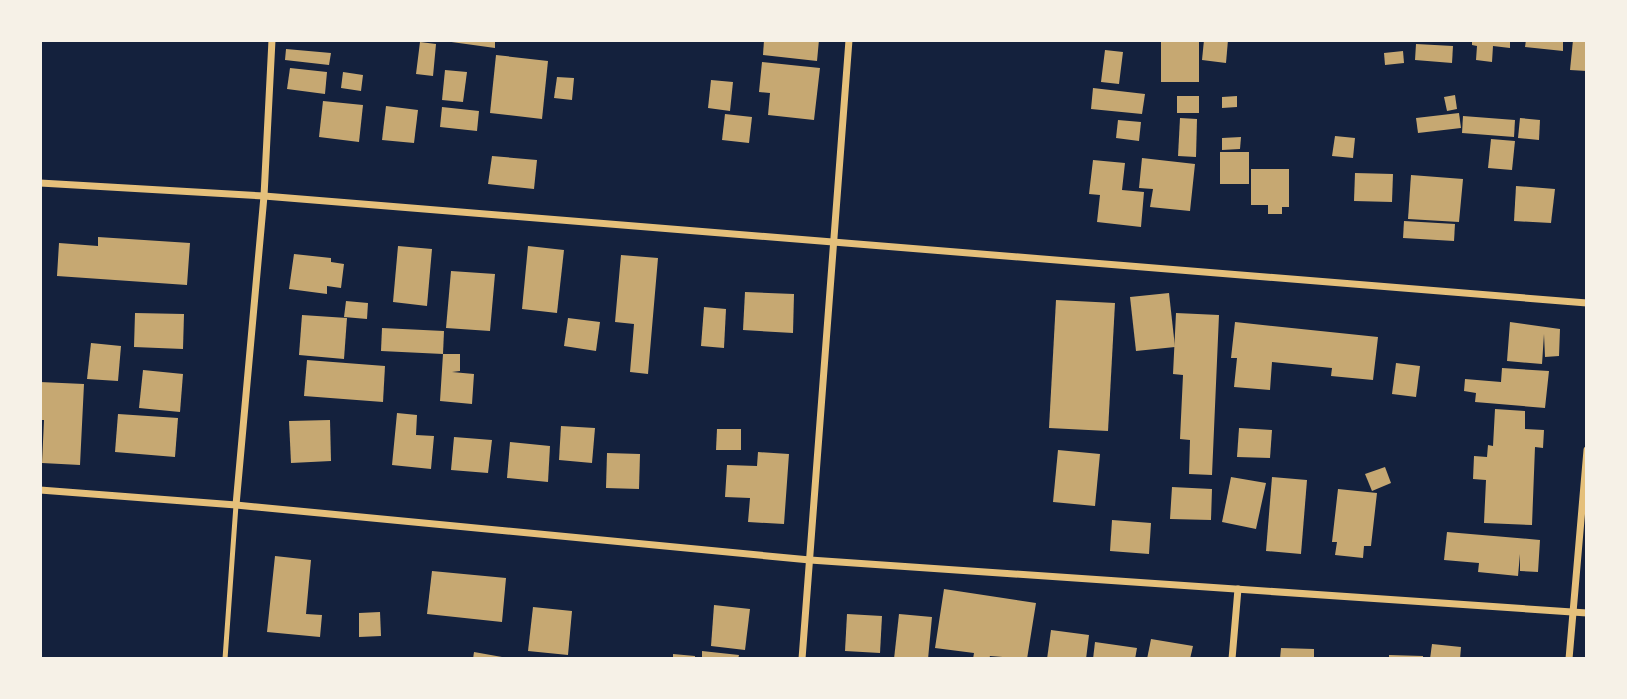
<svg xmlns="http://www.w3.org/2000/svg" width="1627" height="699" font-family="Inter,sans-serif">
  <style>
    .building { fill: #c6a872 }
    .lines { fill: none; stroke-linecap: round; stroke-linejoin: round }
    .service { stroke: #e5c07b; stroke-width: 5 }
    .minor { stroke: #e5c07b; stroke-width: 7 }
  </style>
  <rect width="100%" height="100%" fill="#14213d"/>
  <g class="building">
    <polygon points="437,40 495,40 495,48"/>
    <polygon points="764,40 819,40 817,61 763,55"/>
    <polygon points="1167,40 1199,40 1199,82 1161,82 1161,42"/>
    <polygon points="1204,40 1228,40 1226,63 1202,60"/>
    <polygon points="1472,40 1510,40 1510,48 1493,46 1492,62 1476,60 1477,46 1472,45"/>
    <polygon points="1526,40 1563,40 1563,51 1525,47"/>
    <polygon points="1573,40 1587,40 1587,71 1570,70"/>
    <polygon points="420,42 436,44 433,76 416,74"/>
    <polygon points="1416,44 1453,46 1452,63 1415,60"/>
    <polygon points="286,49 331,53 329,65 285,60"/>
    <polygon points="1105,50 1123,52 1119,84 1101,82"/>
    <polygon points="1403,51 1404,63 1385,65 1384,53"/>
    <polygon points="496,55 548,61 542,119 490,113"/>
    <polygon points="762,62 820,68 814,120 768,115 770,93 759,92"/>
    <polygon points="290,68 327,72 325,94 287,89"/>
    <polygon points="445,70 467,72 463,102 442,100"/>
    <polygon points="343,72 363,75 361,91 341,88"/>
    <polygon points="557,77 574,78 572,100 554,98"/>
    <polygon points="711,80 733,82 730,111 708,108"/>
    <polygon points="1093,88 1145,94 1142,114 1091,109"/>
    <polygon points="1455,95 1457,109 1447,111 1444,97"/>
    <rect x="1177" y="96" width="22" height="17"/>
    <polygon points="1237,96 1237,107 1222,108 1222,97"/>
    <polygon points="323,101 363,105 359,142 319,137"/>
    <polygon points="386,106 418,110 414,143 382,140"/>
    <polygon points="442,107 479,111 477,131 440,127"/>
    <polygon points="1459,113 1461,128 1418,133 1416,118"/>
    <polygon points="725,114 752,117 749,143 722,140"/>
    <polygon points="1463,116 1515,120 1514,137 1462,133"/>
    <polygon points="1180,118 1197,119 1196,157 1178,156"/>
    <polygon points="1520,118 1540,120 1539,140 1518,138"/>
    <polygon points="1118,120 1141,122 1139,141 1116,138"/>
    <polygon points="1335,136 1355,138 1353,158 1332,156"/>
    <polygon points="1241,137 1240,149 1222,150 1222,138"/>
    <polygon points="1491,139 1515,141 1512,170 1488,168"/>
    <rect x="1220" y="152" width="29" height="32"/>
    <polygon points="492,156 537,160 534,189 488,184"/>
    <polygon points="1142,158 1195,164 1190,211 1150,207 1153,189 1139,188"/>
    <polygon points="1093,160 1125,163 1122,190 1144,192 1141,227 1097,222 1100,195 1089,194"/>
    <polygon points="1251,169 1289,169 1289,207 1282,207 1282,214 1268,214 1268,205 1251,205"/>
    <polygon points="1355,173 1393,174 1392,202 1354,201"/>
    <polygon points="1411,175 1463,179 1459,222 1408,219"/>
    <polygon points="1516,186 1555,189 1551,223 1514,221"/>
    <polygon points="1404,221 1455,224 1454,241 1403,238"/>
    <polygon points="98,237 190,243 187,285 57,276 59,243 98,246"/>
    <polygon points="398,246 432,249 427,306 393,302"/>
    <polygon points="528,246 564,250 557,313 522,309"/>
    <polygon points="294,254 331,258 331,262 344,264 341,288 327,286 327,294 289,289"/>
    <polygon points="621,255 658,258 648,374 630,372 634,324 615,322"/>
    <polygon points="451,271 495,274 490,331 446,328"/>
    <polygon points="745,292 794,294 793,333 743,330"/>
    <polygon points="1169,293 1175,347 1136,351 1130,297"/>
    <polygon points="1056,300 1115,303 1108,431 1049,428"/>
    <polygon points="346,301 368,303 367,319 344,317"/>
    <polygon points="704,307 726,309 724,348 701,346"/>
    <polygon points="135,313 184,314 183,349 134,347"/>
    <polygon points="1176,313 1219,315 1212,475 1189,474 1190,440 1180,439 1183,375 1173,374"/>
    <polygon points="302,315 347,318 344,359 299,355"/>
    <polygon points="568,318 600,322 596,351 564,346"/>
    <polygon points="1235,322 1378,337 1373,380 1331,376 1332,368 1272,362 1270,390 1234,387 1237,358 1231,358"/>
    <polygon points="1510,322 1560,329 1559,356 1545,357 1544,334 1542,364 1507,361"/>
    <polygon points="382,328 444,331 443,354 381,351"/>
    <polygon points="91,343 121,346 118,381 87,379"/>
    <polygon points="443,354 460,354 460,371 452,372 474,374 472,404 440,401"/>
    <polygon points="307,360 385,366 383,402 304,396"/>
    <polygon points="1396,363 1420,366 1416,397 1392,394"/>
    <polygon points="1502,368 1549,371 1545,408 1475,402 1476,393 1464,391 1465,379 1501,382"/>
    <polygon points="143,370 183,374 180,412 139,408"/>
    <polygon points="40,382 84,384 80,465 42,463 44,420 40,420"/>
    <polygon points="1495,409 1525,411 1525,429 1544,430 1543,448 1535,447 1532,525 1484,523 1486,480 1473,479 1474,456 1487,457 1488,445 1493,446"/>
    <polygon points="397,413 417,415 416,435 434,436 431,469 392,465"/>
    <polygon points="118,414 178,418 175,457 115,452"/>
    <polygon points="330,420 331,461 291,463 289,421"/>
    <polygon points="561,426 595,428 592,463 559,460"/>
    <polygon points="1239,428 1272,430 1270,458 1237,457"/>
    <polygon points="717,429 741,429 741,450 716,450"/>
    <polygon points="454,437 492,440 488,473 451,470"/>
    <polygon points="510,442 550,446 548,482 507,478"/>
    <polygon points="1058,450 1100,454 1095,506 1053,502"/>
    <polygon points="758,452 789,454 784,524 748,522 750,498 725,497 727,465 757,466"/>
    <polygon points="607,453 640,454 639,489 606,488"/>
    <polygon points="1385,467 1391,483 1372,491 1365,474"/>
    <polygon points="1231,477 1266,483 1256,529 1222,522"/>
    <polygon points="1272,477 1307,480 1301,554 1266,551"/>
    <polygon points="1172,487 1212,489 1211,520 1170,519"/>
    <polygon points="1338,489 1377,493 1371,546 1364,546 1363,558 1335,555 1337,542 1332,542"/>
    <polygon points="1112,520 1151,523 1149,554 1110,551"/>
    <polygon points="1447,532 1540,540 1538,572 1520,571 1520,554 1518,576 1478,572 1479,563 1444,560"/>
    <polygon points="275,556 311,560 306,614 322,615 320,637 267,632"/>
    <polygon points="432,571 506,578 502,622 427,614"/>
    <polygon points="944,589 1036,603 1027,659 990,656 989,659 973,659 974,653 935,648"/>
    <polygon points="714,605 750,609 745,650 711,646"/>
    <polygon points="533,607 572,611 568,655 528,651"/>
    <polygon points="380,612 381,636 359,637 359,613"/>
    <polygon points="847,614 882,616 880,653 845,651"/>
    <polygon points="899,614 932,617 928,659 894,659"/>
    <polygon points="1051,630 1089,635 1086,659 1047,659"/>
    <polygon points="1151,639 1193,646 1190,659 1147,659"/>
    <polygon points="1095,642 1137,648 1135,659 1093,659"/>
    <polygon points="1432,644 1461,647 1460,659 1430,659"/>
    <polygon points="1281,648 1314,649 1314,659 1280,659"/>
    <polygon points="702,651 739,655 738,659 702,659"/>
    <polygon points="474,652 502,657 502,659 473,659"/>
    <polygon points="673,654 695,656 695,659 673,659"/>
    <polygon points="1389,655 1423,656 1423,659 1389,659"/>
  </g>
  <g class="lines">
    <polyline class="service" points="225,659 236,505"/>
    <g class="minor">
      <polyline points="40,183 264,196 1587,303"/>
      <polyline points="40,490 236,505 810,560 1587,613"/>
      <polyline points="236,505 264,196 272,40"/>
      <polyline points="802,659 849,40"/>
      <polyline points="1232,659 1238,589"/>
      <polyline points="1569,659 1587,450"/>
    </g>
  </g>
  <rect width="1627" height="699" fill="none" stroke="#f6f1e7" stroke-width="84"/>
</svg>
